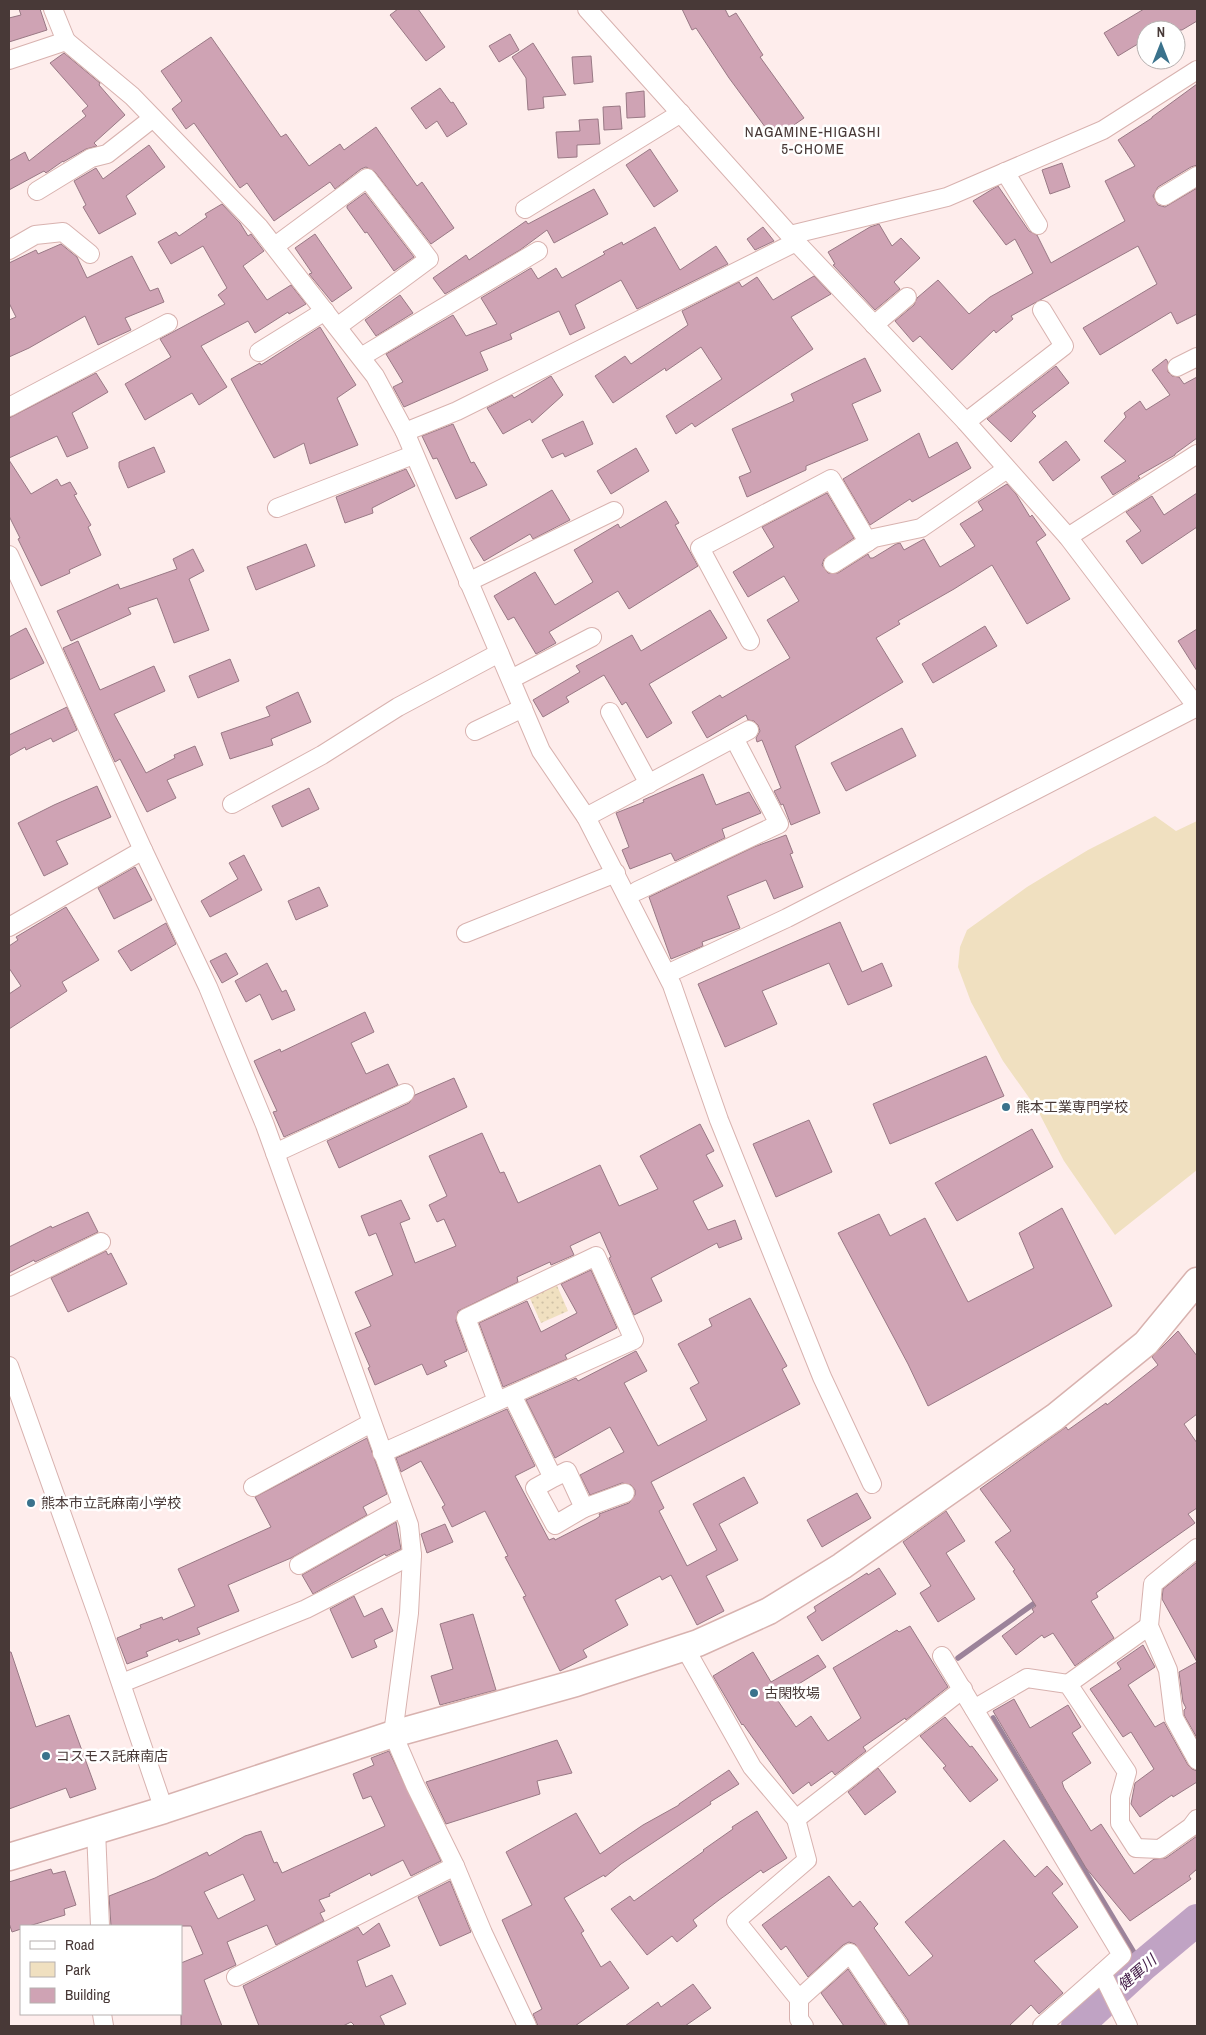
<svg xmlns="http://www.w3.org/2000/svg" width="1206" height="2035" font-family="'Archivo Narrow','Noto Sans JP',sans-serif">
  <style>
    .green { fill: #f0e0c0 }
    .park { fill: url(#park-dots) }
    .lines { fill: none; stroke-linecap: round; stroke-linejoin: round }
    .stream { stroke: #9c839a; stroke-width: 5.5 }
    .river { stroke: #c0a3c4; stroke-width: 32 }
    .building { fill: #cfa3b4; stroke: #997985; fill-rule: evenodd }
    .street-casing { stroke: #d8b2af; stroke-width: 20 }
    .secondary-casing { stroke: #d8b2af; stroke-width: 29 }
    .street { stroke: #fff; stroke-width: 18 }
    .secondary { stroke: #fff; stroke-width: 26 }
    .poi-dot { fill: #3a728c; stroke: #fff; stroke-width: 2 }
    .labels { text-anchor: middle; stroke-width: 5; stroke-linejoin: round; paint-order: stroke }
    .poi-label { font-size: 14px; fill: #483937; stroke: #fff; text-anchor: start }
    .neighbourhood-label { font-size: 15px; letter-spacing: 1px; fill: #483937; stroke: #fff }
    .water-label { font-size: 15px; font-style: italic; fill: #431d48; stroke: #fff }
  </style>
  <defs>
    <pattern id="park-dots" width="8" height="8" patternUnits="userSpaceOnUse" patternTransform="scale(1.25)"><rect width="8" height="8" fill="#f0e0c0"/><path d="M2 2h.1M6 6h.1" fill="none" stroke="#cfc1a6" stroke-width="1.8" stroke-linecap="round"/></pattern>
  </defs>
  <rect width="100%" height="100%" fill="#feedec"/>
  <polygon class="green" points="1155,816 1176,831 1197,821 1197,1170 1115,1235 1064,1161 1037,1109 1003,1061 971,1002 958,967 960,947 967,930 1027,887 1088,850"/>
  <polygon class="park" points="555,1281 568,1311 541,1323 528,1294"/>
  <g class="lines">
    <g class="stream">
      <polyline points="958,1658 1039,1600"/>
      <polyline points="993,1718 1142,1966"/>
    </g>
    <polyline class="river" points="1077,2026 1142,1966 1197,1920"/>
  </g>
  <g class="building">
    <polygon points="19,9 40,9 47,30 9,42 9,18 21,15"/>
    <polygon points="398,9 418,9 445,47 426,61 390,15"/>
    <polygon points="682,9 725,9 729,17 736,13 763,55 760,57 804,118 774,139 729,78 696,28 692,30"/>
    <polygon points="1144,9 1197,9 1197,21 1182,30 1146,30 1146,39 1118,56 1104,33"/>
    <polygon points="510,34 519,50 499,62 489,46"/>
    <polygon points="211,37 281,137 286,134 309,166 340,144 344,150 376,127 417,186 422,182 454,228 431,244 375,172 366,167 361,169 335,189 330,182 274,221 247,183 240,188 194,123 186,129 172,109 182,101 161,71"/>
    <polygon points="533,43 566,95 543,97 544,108 528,110 526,78 512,57"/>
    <polygon points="64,53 100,83 99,85 125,115 94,143 97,146 86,149 63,162 63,161 46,173 44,171 9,190 9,161 25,152 29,161 86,116 82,111 88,106 50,63"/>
    <polygon points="591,56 593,82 574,84 572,57"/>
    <polygon points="1197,84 1197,165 1191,167 1158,187 1153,196 1158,205 1165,207 1197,188 1197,314 1177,324 1171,312 1100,355 1083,328 1157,284 1138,246 1011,316 1013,319 996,333 994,330 952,370 920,336 913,342 895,321 914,305 917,298 938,280 969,314 990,297 1033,273 1015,239 1006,245 973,201 991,190 998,186 1029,231 1037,235 1051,263 1125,221 1105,181 1135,166 1118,140 1152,118 1152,117"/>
    <polygon points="440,88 451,103 453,102 467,124 447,137 437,121 426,129 411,108"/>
    <polygon points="644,91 645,117 627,118 626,93"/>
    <polygon points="620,106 622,129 604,130 603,107"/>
    <polygon points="598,119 600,144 577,145 577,157 558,158 556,132 580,131 579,120"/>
    <polygon points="149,145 165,167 126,196 136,214 99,234 83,207 86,205 74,181 96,168 103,179"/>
    <polygon points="650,149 678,191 654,207 626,165"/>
    <polygon points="1062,163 1070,187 1050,194 1042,170"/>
    <polygon points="594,189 608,214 554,243 547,230 520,250 445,294 433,278 466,255 469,260 526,221 528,224"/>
    <polygon points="365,193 414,257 394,271 367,232 365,233 347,208 347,206"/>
    <polygon points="222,204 240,223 248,236 251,234 264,251 243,266 267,300 291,285 306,304 289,314 288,312 255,333 248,321 201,346 227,387 199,405 192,393 145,420 125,384 171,357 160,339 225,304 218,295 227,288 203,246 171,264 158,242 176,232 179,236 207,217 205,214"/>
    <polygon points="879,224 892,246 901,238 920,258 894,282 900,289 875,310 833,265 835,264 828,252 870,227"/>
    <polygon points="655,227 680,270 716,246 728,264 637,309 621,280 575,305 585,328 570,335 559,311 510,334 512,339 480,352 488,370 404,407 393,387 403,382 386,354 453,315 466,336 497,324 481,298 531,268 538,279 556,268 562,278 605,254 603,252 622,242 623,245"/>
    <polygon points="763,227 774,241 755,250 747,239"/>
    <polygon points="315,234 352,288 332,302 309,274 312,273 295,248"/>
    <polygon points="61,244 77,257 87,278 132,256 150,291 158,288 164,302 125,318 131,330 98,345 85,316 29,348 9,357 9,320 16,317 9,303 9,263 36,250 38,254"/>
    <polygon points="814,276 831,294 791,317 813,349 695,427 692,423 676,434 666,416 722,379 701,347 666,371 665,368 613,403 595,376 625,356 631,364 688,325 682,311 739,282 742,287 757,277 773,300"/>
    <polygon points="400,295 413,313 376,336 365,320"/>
    <polygon points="320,327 356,385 337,398 358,445 310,464 304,443 274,458 231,379 260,363 261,365"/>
    <polygon points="865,358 881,391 852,404 868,440 806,466 806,470 747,497 739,477 751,472 732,429 794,401 791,394"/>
    <polygon points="1166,359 1168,362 1168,372 1172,376 1179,377 1184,384 1197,377 1197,438 1175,454 1175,455 1138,476 1140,478 1113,495 1101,477 1126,461 1104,441 1126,417 1124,413 1140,401 1146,410 1170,395 1152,370"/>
    <polygon points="1056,366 1069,383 1032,412 1036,416 1011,442 987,419"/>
    <polygon points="96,373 108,392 72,413 88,448 67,457 57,436 9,458 9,418"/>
    <polygon points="551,376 563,395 532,423 530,419 503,434 487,408 512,395 514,398"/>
    <polygon points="583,421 593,444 565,457 563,453 552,458 542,440"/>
    <polygon points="453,424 471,463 474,462 487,485 456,499 437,458 433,459 422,436"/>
    <polygon points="919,433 929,458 957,442 971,468 912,502 910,499 870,525 843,479"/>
    <polygon points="1066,441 1080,460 1053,481 1039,462"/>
    <polygon points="154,447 165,472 128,488 119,467 119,462"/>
    <polygon points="636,448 649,471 611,494 597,471"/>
    <polygon points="9,460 31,494 57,479 61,486 70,482 77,494 74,495 91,525 88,527 101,555 69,570 70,573 41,586 18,539 20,538 9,516"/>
    <polygon points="406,469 415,486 372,508 373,513 345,523 336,497"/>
    <polygon points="1007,484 1016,494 1030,517 1032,515 1046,535 1036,542 1070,599 1027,624 992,565 954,589 898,621 900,624 876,638 903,682 795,746 820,813 791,825 783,804 781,805 774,791 781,788 762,740 757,742 756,738 760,731 758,725 754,721 748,720 746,715 707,738 692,712 720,695 722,698 790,658 767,620 799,601 784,576 748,597 733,572 774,547 762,527 827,493 854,538 824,559 822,565 828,573 838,573 868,554 870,558 873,558 896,544 900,543 904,550 924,539 940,567 975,546 960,524 983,510 978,502"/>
    <polygon points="552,490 570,520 533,539 530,534 484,561 470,538"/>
    <polygon points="1197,493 1197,527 1142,564 1126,541 1141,531 1126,512 1152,496 1164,515"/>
    <polygon points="666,501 679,523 675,525 698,566 629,609 618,591 549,632 556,643 536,654 514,617 508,620 494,596 535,572 555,605 593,582 574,550 618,524 620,528"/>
    <polygon points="306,544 315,566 256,590 247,567"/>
    <polygon points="193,549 204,571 189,579 209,630 174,643 157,598 128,608 131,614 71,641 57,611 118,584 120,589 177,569 173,559"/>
    <polygon points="710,610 727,638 649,684 672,723 647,738 626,702 622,705 604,675 566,697 569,702 543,717 533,700 580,672 576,666 632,635 641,651"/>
    <polygon points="985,626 997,646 933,683 922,664"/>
    <polygon points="26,628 44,663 9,680 9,637"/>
    <polygon points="1197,629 1197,671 1178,641"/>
    <polygon points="78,641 100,690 154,666 165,691 114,714 146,773 175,758 174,755 195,746 203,765 167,780 176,798 147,812 120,759 115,762 63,648"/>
    <polygon points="230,659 239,681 198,698 189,676"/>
    <polygon points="298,692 311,722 271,739 273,745 230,759 221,733 270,716 266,707"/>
    <polygon points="67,707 77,730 53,742 51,738 26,750 25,747 9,756 9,735"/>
    <polygon points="902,728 916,756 846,791 831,763"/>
    <polygon points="703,774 716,805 749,792 761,813 722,829 725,838 675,861 671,853 630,869 622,850 629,847 616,813 644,802 643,800"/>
    <polygon points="97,786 111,817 56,841 68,864 44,876 18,823 54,805"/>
    <polygon points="309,788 319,809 282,827 272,806"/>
    <polygon points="786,835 793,853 790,854 803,887 774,899 766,880 727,896 740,928 702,942 703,946 671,959 649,897 754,847"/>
    <polygon points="244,855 262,890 210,917 201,901 238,879 229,863"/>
    <polygon points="135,867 152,900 114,919 98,888"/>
    <polygon points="319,887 328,906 296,920 288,901"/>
    <polygon points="66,907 99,960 62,982 67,991 9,1029 9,994 21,986 9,968 9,946 18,940 16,937"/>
    <polygon points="840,922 862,972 882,963 892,986 848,1005 829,963 762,991 777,1024 725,1047 698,984"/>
    <polygon points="166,923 176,944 131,971 118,951"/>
    <polygon points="226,953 238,974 222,983 210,961"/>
    <polygon points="267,963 282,992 286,990 295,1010 272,1020 260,994 246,1002 235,981"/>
    <polygon points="365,1012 374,1032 351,1043 366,1074 388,1064 398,1085 284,1137 273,1112 277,1111 254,1061 280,1049 281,1052"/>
    <polygon points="986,1056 1004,1096 890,1144 873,1104"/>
    <polygon points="454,1078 467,1107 339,1168 327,1141 409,1103 415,1095"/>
    <polygon points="809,1120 832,1172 776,1197 753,1144"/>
    <polygon points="700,1124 714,1151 706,1155 723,1186 693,1201 708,1230 735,1220 742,1239 719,1248 717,1243 651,1278 662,1301 634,1315 609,1258 611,1257 600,1232 570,1246 574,1255 551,1265 550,1262 517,1277 518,1282 458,1311 456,1321 467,1351 444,1361 447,1366 427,1375 422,1364 375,1385 368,1368 370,1367 355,1333 371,1326 355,1292 393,1275 376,1233 369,1236 361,1216 401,1200 410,1219 400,1223 415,1263 456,1246 444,1219 437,1222 429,1205 447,1196 429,1156 482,1133 500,1173 504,1172 518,1203 600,1165 619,1206 658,1189 640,1156"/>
    <polygon points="1032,1129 1053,1167 957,1221 935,1183"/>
    <polygon points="1062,1208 1112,1306 928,1406 908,1364 838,1233 879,1214 890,1236 925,1218 968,1302 1034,1268 1019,1233"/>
    <polygon points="88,1212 98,1232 35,1262 34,1260 9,1273 9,1247 51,1226 52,1228"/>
    <polygon points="106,1251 108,1255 111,1253 127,1284 68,1312 51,1278"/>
    <polygon points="591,1270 617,1328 565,1355 567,1359 503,1387 479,1323 527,1301 541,1332 577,1313 561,1284"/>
    <polygon points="750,1298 787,1366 782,1369 800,1404 651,1482 664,1508 659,1511 687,1566 717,1550 693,1504 744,1477 758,1503 719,1524 738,1560 706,1576 724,1611 697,1625 671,1575 662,1580 660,1576 615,1600 628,1625 583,1650 587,1657 560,1671 523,1597 526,1596 505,1557 508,1556 485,1511 452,1527 442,1507 445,1505 421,1461 401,1472 396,1458 507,1409 535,1466 515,1476 549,1540 554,1538 555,1540 596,1519 600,1516 599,1514 629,1503 635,1495 635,1490 631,1485 622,1483 590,1495 580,1475 624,1452 610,1427 555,1458 526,1400 576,1378 578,1381 636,1351 647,1371 624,1383 658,1446 707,1420 690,1388 699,1383 678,1344 712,1326 709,1319"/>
    <polygon points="1178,1331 1197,1356 1197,1414 1184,1424 1197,1443 1197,1508 1188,1514 1195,1523 1096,1593 1098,1597 1091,1601 1114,1638 1075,1666 1053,1633 1044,1638 1042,1635 1016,1655 1002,1636 1034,1612 1032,1609 1036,1606 1013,1571 1015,1570 995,1542 1011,1531 980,1489 1066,1427 1068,1430 1106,1403 1107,1405 1158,1365 1152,1357"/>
    <polygon points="367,1438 387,1494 363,1507 367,1515 291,1558 228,1585 239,1611 197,1628 200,1634 179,1642 178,1639 146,1652 148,1656 127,1664 117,1638 141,1628 140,1625 162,1617 163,1620 195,1606 178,1569 271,1527 255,1497"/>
    <polygon points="857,1493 871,1518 822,1547 807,1520"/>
    <polygon points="946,1511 965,1541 946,1553 975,1599 938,1622 920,1593 931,1586 903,1542"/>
    <polygon points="396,1522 401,1549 386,1556 385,1554 313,1594 302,1575"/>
    <polygon points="445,1524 453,1542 427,1553 421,1534"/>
    <polygon points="1197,1562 1197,1662 1162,1599 1163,1589"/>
    <polygon points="879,1568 896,1594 822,1641 807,1617 816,1611 814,1607 867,1573 868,1575"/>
    <polygon points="354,1596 364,1617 382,1608 393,1631 374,1640 377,1647 352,1658 330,1609"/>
    <polygon points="473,1614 496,1690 440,1705 431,1676 453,1669 440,1624"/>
    <polygon points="910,1626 948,1687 906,1720 905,1718 863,1747 866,1751 835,1775 832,1771 811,1786 809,1782 793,1794 743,1724 742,1725 713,1676 753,1652 771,1682 818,1655 826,1667 776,1698 796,1727 811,1716 828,1741 861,1718 833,1668 897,1630 899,1632"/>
    <polygon points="1143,1645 1155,1667 1128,1685 1155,1727 1164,1722 1188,1765 1192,1769 1197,1771 1197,1782 1173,1797 1172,1795 1140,1817 1131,1804 1135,1783 1154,1769 1131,1732 1123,1737 1090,1689 1121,1669 1117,1663"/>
    <polygon points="9,1652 11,1652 36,1727 69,1715 96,1789 70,1798 66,1788 9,1809"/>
    <polygon points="1197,1662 1197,1738 1184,1715 1184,1710 1186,1708 1183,1702 1179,1672"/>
    <polygon points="1014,1699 1030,1728 1068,1705 1081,1727 1072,1733 1091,1763 1062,1782 1064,1788 1091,1831 1101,1824 1134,1874 1154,1859 1166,1858 1197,1836 1197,1869 1189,1876 1191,1879 1130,1921 1086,1868 993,1711"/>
    <polygon points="945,1717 970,1747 972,1746 998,1780 970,1802 943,1768 946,1766 920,1736"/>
    <polygon points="557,1740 572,1773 537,1781 540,1794 446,1824 426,1782"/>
    <path d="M389 1751 441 1861 411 1876 403 1860 371 1876 370 1873 329 1894 330 1896 319 1900 325 1911 320 1913 324 1921 276 1945 267 1925 227 1942 236 1965 204 1980 222 2026H181V1963L203 1954 191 1926H111L109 1896 155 1878 207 1852 209 1856 245 1836 261 1831 274 1863 277 1862 282 1873 385 1826 371 1796 363 1799 353 1774 374 1765 371 1758ZM243 1874 255 1900 218 1919 204 1892Z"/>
    <polygon points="878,1768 896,1792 865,1815 848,1792"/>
    <polygon points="729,1770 739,1784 710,1802 711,1804 621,1864 605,1877 604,1875 564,1898 584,1931 581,1933 601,1967 610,1961 629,1988 575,2026 538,2026 533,2014 542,2009 502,1920 532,1905 506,1852 576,1813 600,1854 643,1825 679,1805 679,1804"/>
    <polygon points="757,1811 787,1858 763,1873 761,1870 719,1900 693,1920 697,1926 677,1942 672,1936 647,1955 611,1909 630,1896 634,1901 704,1851 703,1850 733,1829 732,1827"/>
    <polygon points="1004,1840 1035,1877 1047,1866 1063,1884 1052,1893 1078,1927 1034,1961 1063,1993 1039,2014 1031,2005 1009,2026 909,2026 908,2020 855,1944 849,1942 843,1945 808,1977 786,1946 781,1950 762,1925 829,1876 853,1907 860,1901 878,1924 874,1928 909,1976 933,1956 905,1922"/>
    <polygon points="51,1869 53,1874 65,1871 76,1905 64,1909 65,1915 29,1926 21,1926 21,1929 12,1932 9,1923 9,1882"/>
    <polygon points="450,1881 471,1932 440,1946 418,1897"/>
    <polygon points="379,1923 390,1946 357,1961 366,1987 392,1975 406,2004 380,2016 385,2026 355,2026 351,2022 343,2026 259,2026 243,1986 358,1927 363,1935"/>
    <polygon points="848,1969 886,2026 844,2026 821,1993"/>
    <polygon points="693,1984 711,2008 685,2026 625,2026 658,2002 661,2007"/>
  </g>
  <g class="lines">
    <g class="street-casing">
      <g id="street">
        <polyline points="53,9 66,41"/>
        <polyline points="587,9 796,242 966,422 1068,537 1197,707 787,918 667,974"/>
        <polyline points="9,60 66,41 132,96 259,227 375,376 405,432 541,751 586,817 672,985 719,1120 822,1377 872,1484"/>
        <polyline points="1005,172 1038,225"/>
        <polyline points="37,191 91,158 107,154 153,118"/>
        <polyline points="1164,196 1197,176"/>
        <polyline points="525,209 681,113"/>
        <polyline points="790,235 947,197 1103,130 1197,70"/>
        <polyline points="275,246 367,178 429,259 337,327"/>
        <polyline points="9,250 35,235 63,232 90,254"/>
        <polyline points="874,325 907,297"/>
        <polyline points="259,352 325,311"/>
        <polyline points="361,357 538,251"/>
        <polyline points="1177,367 1197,357"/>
        <polyline points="9,407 168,323"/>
        <polyline points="966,422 1064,346 1042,310"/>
        <polyline points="405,432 457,411 796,242"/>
        <polyline points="277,508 413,455"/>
        <polyline points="1068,537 1197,454"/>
        <polyline points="9,555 143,850 208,987 265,1125 409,1525 412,1555 409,1613 393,1734 415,1785 455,1866 483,1933 527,2026"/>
        <polyline points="833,564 874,538 921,528 1007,469"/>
        <polyline points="468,582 614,511"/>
        <polyline points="750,641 700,548 831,479 868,542"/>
        <polyline points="511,679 592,637"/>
        <polyline points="610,712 649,784"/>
        <polyline points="475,731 523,708"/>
        <polyline points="232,804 322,755 398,707 499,653"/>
        <polyline points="586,817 749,730"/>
        <polyline points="637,891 779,824 734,738"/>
        <polyline points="9,927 143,850"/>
        <polyline points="466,933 616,873"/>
        <polyline points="275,1153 405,1093"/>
        <polyline points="9,1287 101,1242"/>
        <polyline points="9,1366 99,1619 164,1810"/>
        <polyline points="512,1395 553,1478 567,1471 584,1508 555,1525 535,1488 553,1478"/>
        <polyline points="382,1453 634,1340 596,1256 466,1318 497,1401"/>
        <polyline points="253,1487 371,1423"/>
        <polyline points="584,1508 625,1493"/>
        <polyline points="1197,1548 1153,1584 1149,1626 1168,1670 1174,1718 1197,1760"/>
        <polyline points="299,1565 402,1507"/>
        <polyline points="685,1648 752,1767 796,1819 807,1860 736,1921 799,1999 799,2019 804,2026"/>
        <polyline points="942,1656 1122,1955 1102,1973 1128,2026"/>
        <polyline points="122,1683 306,1609 412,1555"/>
        <polyline points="1068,1684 1149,1626"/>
        <polyline points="974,1709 1027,1678 1068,1684 1127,1772 1120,1797 1120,1823 1136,1848 1160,1849 1191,1827 1197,1819"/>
        <polyline points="796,1819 963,1689"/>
        <polyline points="96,1830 100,1926"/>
        <polyline points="236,1977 455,1866"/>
        <polyline points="799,1999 850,1953 899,2026"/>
        <polyline points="102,2014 104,2026"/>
        <polyline points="1042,2026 1102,1973"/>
      </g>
    </g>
    <g class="secondary-casing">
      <polyline id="secondary" points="9,1857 164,1810 393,1734 576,1683 698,1643 769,1611 842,1566 1055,1417 1146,1343 1197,1281"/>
    </g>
    <use href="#street" class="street"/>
    <use href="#secondary" class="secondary"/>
  </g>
  <g class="poi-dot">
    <circle cx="1006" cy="1107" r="5"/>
    <circle cx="31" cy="1503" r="5"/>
    <circle cx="754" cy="1693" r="5"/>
    <circle cx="46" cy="1756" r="5"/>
  </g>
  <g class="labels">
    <g class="poi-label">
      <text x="1016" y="1112">熊本工業専門学校</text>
      <text x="41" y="1508">熊本市立託麻南小学校</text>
      <text x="764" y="1698">古閑牧場</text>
      <text x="56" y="1761">コスモス託麻南店</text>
    </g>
    <g class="neighbourhood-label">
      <text x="813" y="137">NAGAMINE-HIGASHI<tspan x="813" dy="17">5-CHOME</tspan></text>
    </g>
    <g class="water-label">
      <text transform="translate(1137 1973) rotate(-41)" y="5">健軍川</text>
    </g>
  </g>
  <rect width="1206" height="2035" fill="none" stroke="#483937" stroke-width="20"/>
  <rect x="20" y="1925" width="162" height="90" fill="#ffffff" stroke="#b6b0af"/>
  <rect x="30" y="1941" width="25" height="8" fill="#ffffff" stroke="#b6b0af"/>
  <text x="65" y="1950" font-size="15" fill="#483937">Road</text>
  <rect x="30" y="1962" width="25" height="15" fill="#f0e0c0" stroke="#b6b0af"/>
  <text x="65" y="1975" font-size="15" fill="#483937">Park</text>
  <rect x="30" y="1988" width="25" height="15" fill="#cfa3b4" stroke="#b6b0af"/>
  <text x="65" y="2000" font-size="15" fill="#483937">Building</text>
  <g transform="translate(1161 45)"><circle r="24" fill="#ffffff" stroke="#b6b0af"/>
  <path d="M0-4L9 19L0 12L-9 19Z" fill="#3a728c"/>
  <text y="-8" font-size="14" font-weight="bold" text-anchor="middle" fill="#483937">N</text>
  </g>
</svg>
